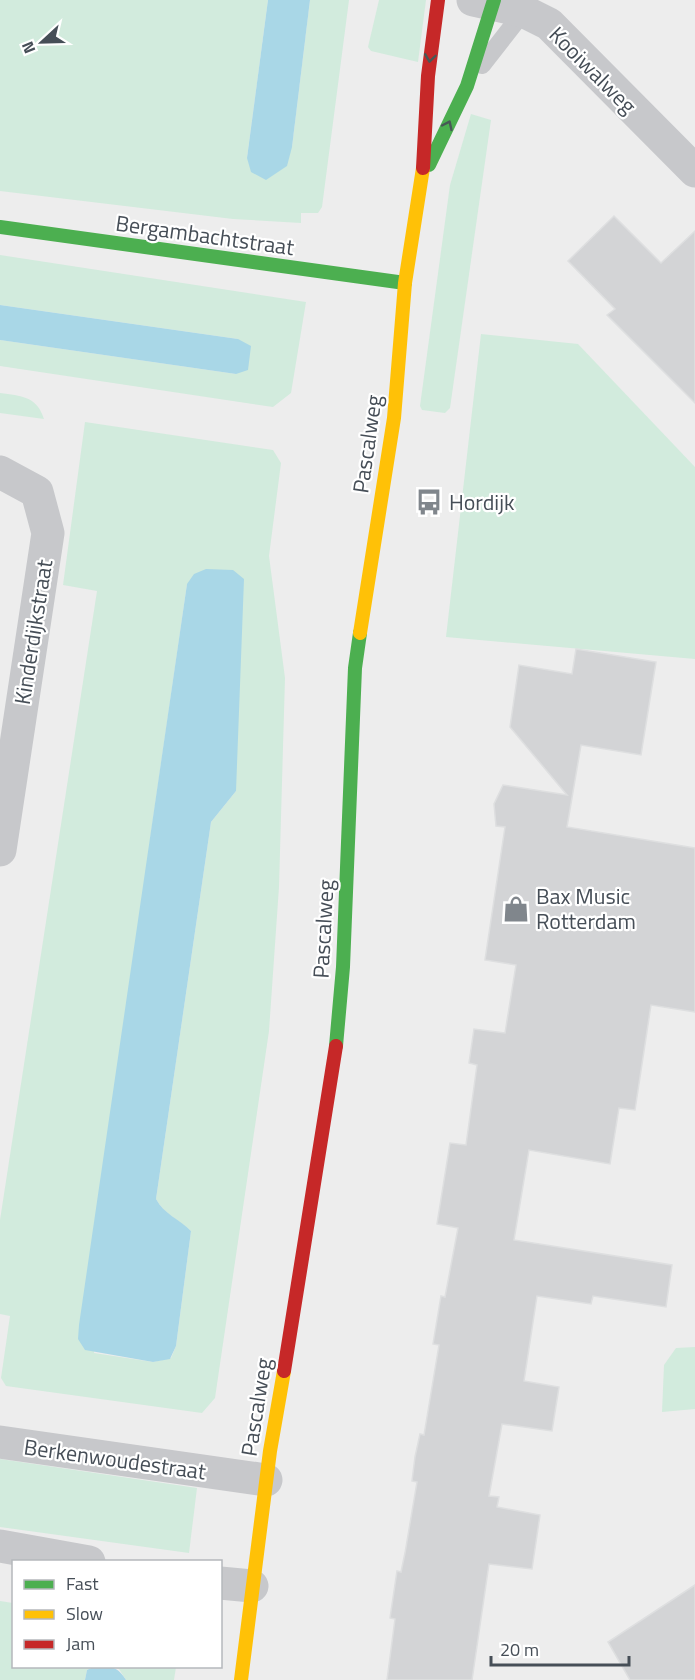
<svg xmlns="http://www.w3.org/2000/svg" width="695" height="1680" font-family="'Titillium Web',sans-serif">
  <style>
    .green { fill: #d2ebdd; fill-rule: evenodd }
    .water { fill: #a9d7e7 }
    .building { fill: #d3d4d6; stroke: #dedfe0; stroke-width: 1.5 }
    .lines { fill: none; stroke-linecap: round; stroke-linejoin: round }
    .lane { stroke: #c7c8cb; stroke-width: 18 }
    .street { stroke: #c7c8cb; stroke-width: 33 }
    .fast { stroke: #4caf50; stroke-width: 14 }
    .slow { stroke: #ffc107; stroke-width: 14 }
    .jam { stroke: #c62828; stroke-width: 14 }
    .oneway { stroke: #475856 }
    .labels { text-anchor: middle; stroke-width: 4.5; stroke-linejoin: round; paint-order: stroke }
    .street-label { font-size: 22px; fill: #464e57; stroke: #fff }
    .poi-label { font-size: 22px; fill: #464e57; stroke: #fff; text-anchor: start }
  </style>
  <rect width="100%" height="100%" fill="#ededed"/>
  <g class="green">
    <polygon points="0,0 268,0 247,158 292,147 310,0 349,0 322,207 318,213 301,213 301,223 233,219 0,191"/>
    <polygon points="379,0 426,0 418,62 371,51 368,47"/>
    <polygon points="471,114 491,120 450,408 445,413 422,410 420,406 450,185"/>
    <polygon points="0,255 306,302 291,393 273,407 0,366 0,340 236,374 238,339 0,305"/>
    <polygon points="481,334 578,344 695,467 695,659 446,637"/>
    <path d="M0 393C21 396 37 396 44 419L0 413Z"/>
    <path d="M85 422 273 450 281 463 269 556 285 678 279 887 269 1031 215 1398 202 1413 6 1386 1 1378 10 1316 0 1314V1220L97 591 63 585ZM187 584 236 791 211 822 156 1199C164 1214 179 1220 191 1231L176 1346 171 1358 153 1362 94 1353 151 833Z"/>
    <polygon points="695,1347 695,1409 662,1412 664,1365 676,1348"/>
    <polygon points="0,1459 197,1488 189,1553 0,1527"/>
    <polygon points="0,1601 13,1603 14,1666 93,1667 87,1670 85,1680 0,1680"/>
    <polygon points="113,1667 176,1667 174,1680 126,1680 119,1669"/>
  </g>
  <g class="water">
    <polygon points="268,0 310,0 292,147 287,166 266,180 251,172 247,158"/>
    <polygon points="0,305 238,339 251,346 248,370 236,374 0,340"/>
    <path d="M206 569 233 570 244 579 236 791 211 822 156 1199C164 1214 179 1219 191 1231L176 1346 170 1359 153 1362 85 1350 78 1339 79 1325 187 584 194 574Z"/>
    <path d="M93 1667C109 1666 117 1665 126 1680H85L87 1670Z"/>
  </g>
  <g class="building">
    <polygon points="614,216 661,263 695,231 695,403 607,315 615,309 568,261"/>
    <polygon points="576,649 656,662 641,755 581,745 567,827 695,848 695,1012 651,1005 635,1110 619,1108 610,1164 529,1150 514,1240 672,1265 666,1307 593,1296 591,1304 537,1296 524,1381 559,1387 552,1431 502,1424 489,1496 499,1497 497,1507 540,1515 532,1569 489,1564 472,1680 387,1680 395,1619 390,1618 397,1571 401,1572 405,1553 417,1482 412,1481 415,1457 420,1434 424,1435 439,1345 433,1344 441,1296 445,1297 458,1228 437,1224 450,1143 466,1145 477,1065 469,1063 474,1029 505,1033 516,965 485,960 505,827 496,826 494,804 503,785 567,795 510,727 519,665 572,674"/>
    <polygon points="695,1585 695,1680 630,1680 608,1642"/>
  </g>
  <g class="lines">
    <polyline class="lane" points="482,65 528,6"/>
    <g class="street">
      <polyline points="473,0 523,11 549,24 695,171"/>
      <polyline points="0,472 37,492 48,533 0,850"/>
      <polyline points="0,1442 266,1480"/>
      <polyline points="0,1546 89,1562"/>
      <polyline points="220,1583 252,1586"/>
    </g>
    <g class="fast">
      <polyline points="429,165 467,86 494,0"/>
      <polyline points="0,227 405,283"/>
      <polyline points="336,1046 343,967 355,668 360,633"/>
    </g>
    <g class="slow">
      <polyline points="360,633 394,418 405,283 423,168"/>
      <polyline points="241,1680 270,1451 284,1371"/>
    </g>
    <g class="jam">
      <polyline points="423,168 428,76 438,0"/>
      <polyline points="284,1371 336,1046"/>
    </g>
  </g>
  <defs><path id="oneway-chevron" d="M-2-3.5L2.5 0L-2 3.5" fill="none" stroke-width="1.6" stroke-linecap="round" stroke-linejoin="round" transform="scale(1.5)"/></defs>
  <g class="oneway">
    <use href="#oneway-chevron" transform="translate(430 58) rotate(98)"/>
    <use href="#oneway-chevron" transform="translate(448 125) rotate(-65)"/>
  </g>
  <defs>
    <g id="bus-bare" transform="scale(2.07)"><path d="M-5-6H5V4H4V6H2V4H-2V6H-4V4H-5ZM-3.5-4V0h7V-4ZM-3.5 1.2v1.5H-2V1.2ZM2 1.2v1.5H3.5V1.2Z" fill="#80868c" stroke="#fff" stroke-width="2.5" paint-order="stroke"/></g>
    <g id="shop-bare" transform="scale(2.07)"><path d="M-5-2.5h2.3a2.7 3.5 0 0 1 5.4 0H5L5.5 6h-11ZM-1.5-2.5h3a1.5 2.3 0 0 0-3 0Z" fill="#80868c" stroke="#fff" stroke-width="2.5" paint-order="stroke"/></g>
  </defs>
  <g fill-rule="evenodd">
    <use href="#bus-bare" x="429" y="502"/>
    <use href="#shop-bare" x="516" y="909"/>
  </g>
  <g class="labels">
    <g class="street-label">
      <text transform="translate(593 70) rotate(45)" y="8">Kooiwalweg</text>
      <text transform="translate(205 235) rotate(8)" y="8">Bergambachtstraat</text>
      <text transform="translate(367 444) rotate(-82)" y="8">Pascalweg</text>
      <text transform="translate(33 632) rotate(-81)" y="8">Kinderdijkstraat</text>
      <text transform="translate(323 929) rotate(-87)" y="8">Pascalweg</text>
      <text transform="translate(256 1407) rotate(-81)" y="8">Pascalweg</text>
      <text transform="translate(115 1459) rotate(8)" y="8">Berkenwoudestraat</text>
    </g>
    <g class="poi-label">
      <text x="449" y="510">Hordijk</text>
      <text x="536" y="904">Bax Music<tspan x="536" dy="25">Rotterdam</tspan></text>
    </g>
  </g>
  <rect x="12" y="1560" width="210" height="108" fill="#ffffff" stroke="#b5b8bc" stroke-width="1.5"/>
  <rect x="24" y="1580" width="30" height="9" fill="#4caf50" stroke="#b5b8bc" stroke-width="1.5"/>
  <text x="66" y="1590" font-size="18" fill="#464e57">Fast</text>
  <rect x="24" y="1610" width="30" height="9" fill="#ffc107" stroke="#b5b8bc" stroke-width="1.5"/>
  <text x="66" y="1620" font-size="18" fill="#464e57">Slow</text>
  <rect x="24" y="1640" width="30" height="9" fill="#c62828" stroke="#b5b8bc" stroke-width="1.5"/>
  <text x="66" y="1650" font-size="18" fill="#464e57">Jam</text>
  <g transform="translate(42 42) rotate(248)" stroke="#ffffff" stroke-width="4.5" paint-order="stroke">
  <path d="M0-4.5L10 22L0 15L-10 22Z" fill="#464e57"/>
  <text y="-9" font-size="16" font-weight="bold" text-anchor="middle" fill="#464e57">N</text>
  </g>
  <path d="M491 1656v9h138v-9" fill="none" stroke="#464e57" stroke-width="3"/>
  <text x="500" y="1656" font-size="18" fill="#464e57" stroke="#ffffff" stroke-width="4.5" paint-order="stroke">20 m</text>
</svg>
